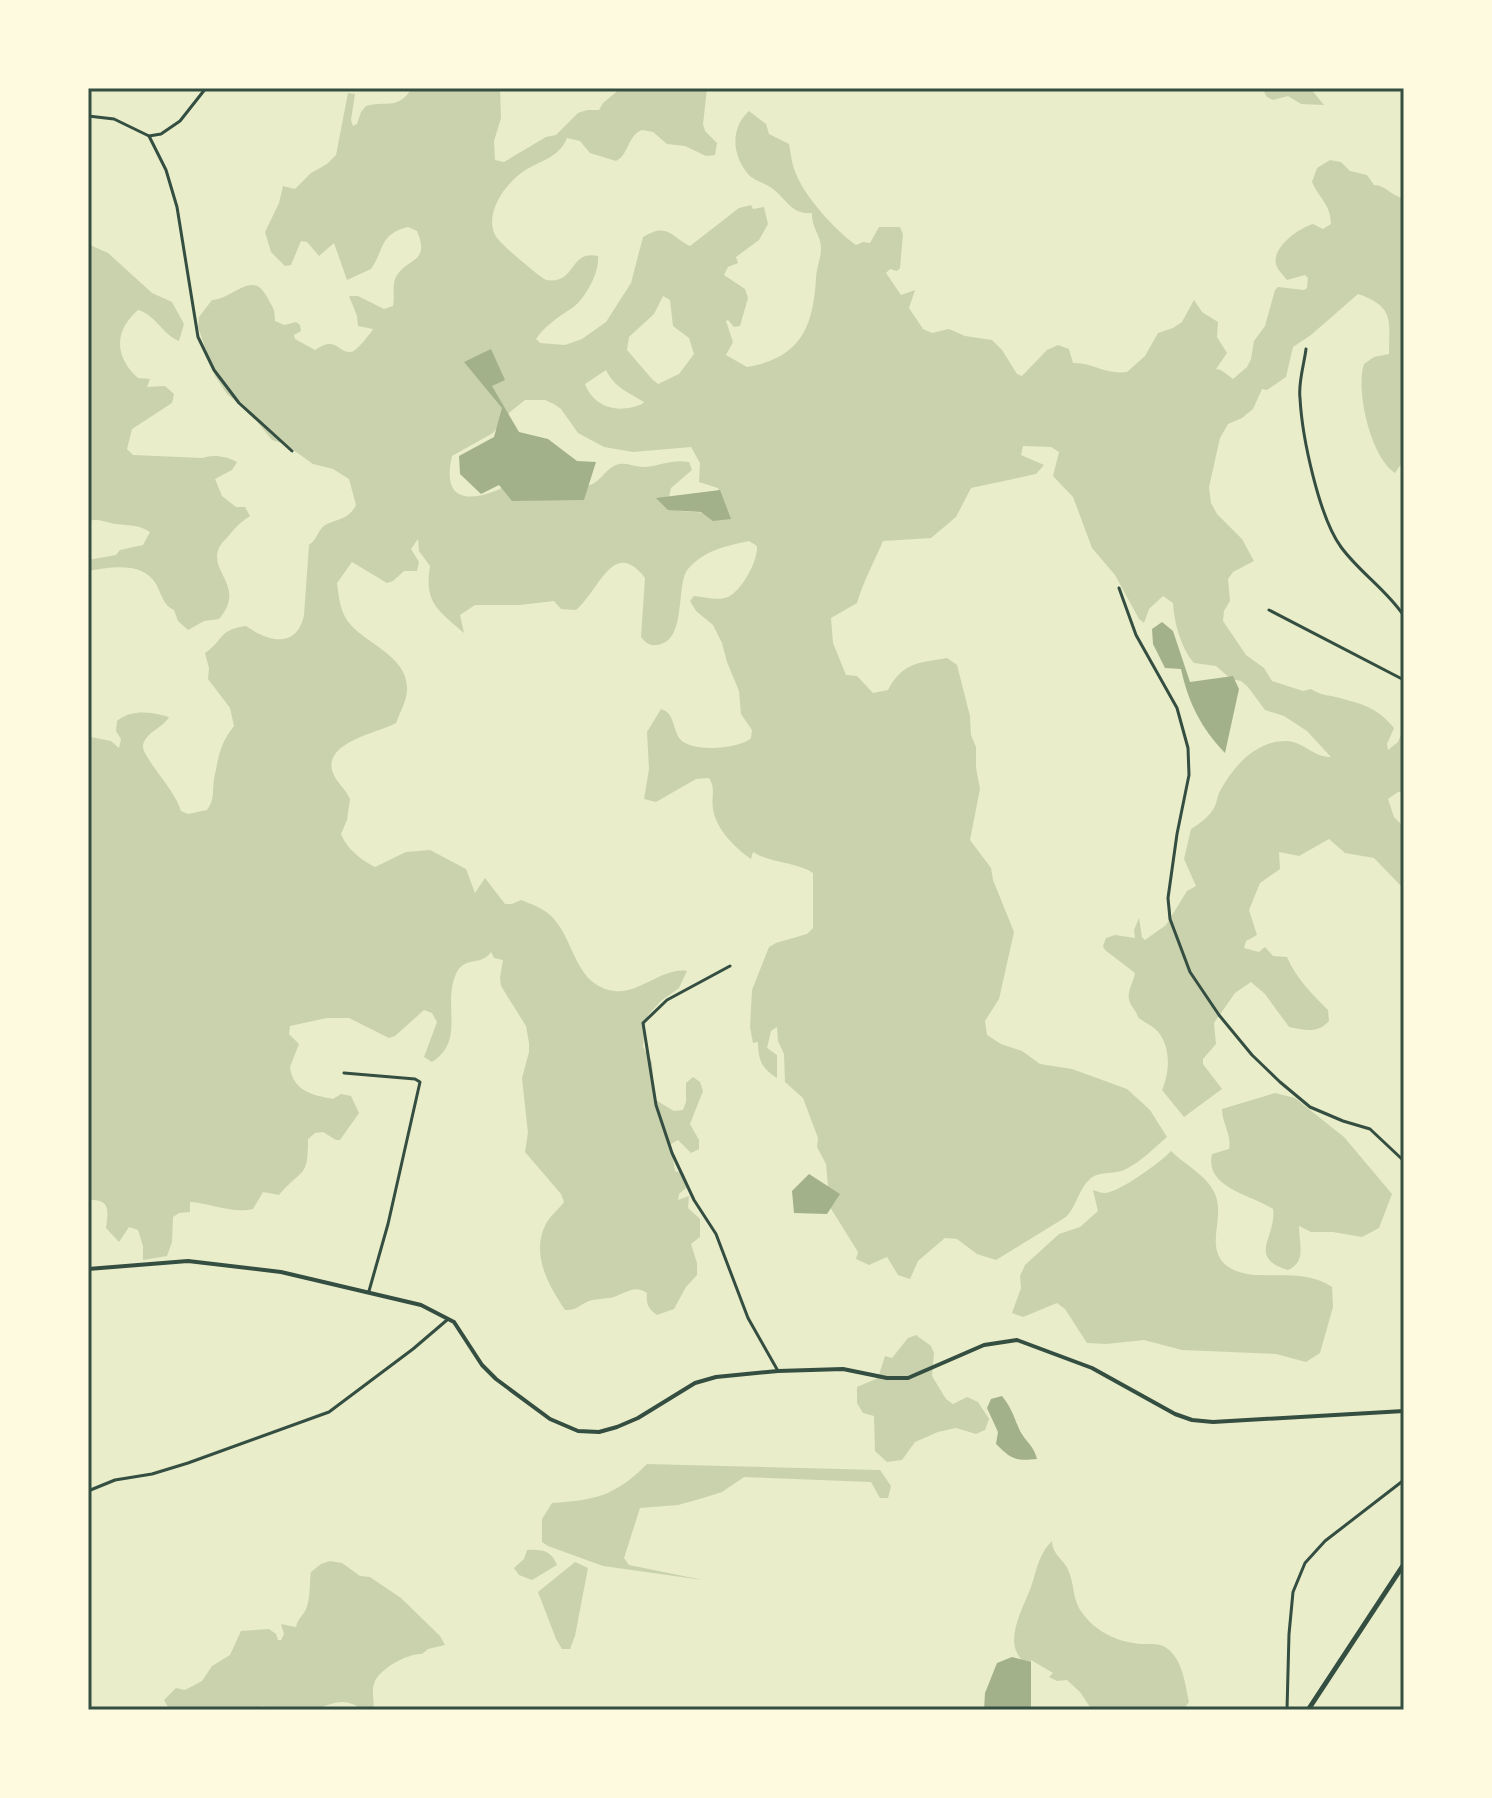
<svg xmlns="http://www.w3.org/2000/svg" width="1492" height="1798" font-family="'DM Sans',sans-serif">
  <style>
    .green { fill: #cad2ad; fill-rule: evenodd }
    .water { fill: #a3b18a }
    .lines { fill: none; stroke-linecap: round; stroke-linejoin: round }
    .minor { stroke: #344e41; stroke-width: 3 }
    .tertiary { stroke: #344e41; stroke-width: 4 }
    .trunk { stroke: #344e41; stroke-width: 5 }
    .neatline { fill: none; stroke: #344e41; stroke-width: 3 }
  </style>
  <rect width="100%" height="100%" fill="#e9edc9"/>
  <g class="green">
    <path d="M412 88H500L501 118 494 141 495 160 504 162 546 137 556 135 578 113 587 110H599L603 103 621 88 707 89 703 124 705 131 717 143 715 155 706 156 685 146 667 144 653 132 642 130C627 136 629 155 616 161L590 153 580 141 567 138C559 158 541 160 524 171 506 183 484 212 495 235 499 243 537 275 546 280 577 285 568 250 598 256 600 272 584 302 569 310 557 318 545 326 536 339L540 343 565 345 582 339 606 322 631 283 643 237C668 222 670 236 690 246L739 208 751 205 753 209 764 207 768 224 759 240 736 257 738 263 728 267 724 275 745 289 748 298 740 326 734 327 728 320 726 321 733 342 726 355 747 367C800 358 813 328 816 279 816 269 821 259 821 248 821 235 811 227 812 213 790 215 786 197 770 187 763 182 754 181 748 174 732 155 730 128 749 111L766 124 769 134 789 144C791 155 792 166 797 176 806 198 837 232 856 245L863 242 870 243 879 227H900L903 234 900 268 897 271 890 269 886 273 901 295 915 290 909 308 923 329 932 333 949 329 965 336 992 340 1002 350 1017 374 1022 376 1047 350 1058 345 1069 349 1073 363C1092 362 1105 375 1127 372L1145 356 1158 333 1173 328 1182 322 1194 300 1202 312 1218 322 1217 337 1227 353 1216 369 1221 370 1233 379 1247 367 1251 359 1254 341 1265 326 1275 290 1278 287 1304 290 1307 288 1308 278 1305 275 1287 280C1283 275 1277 269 1276 264 1272 247 1299 228 1313 224L1323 229 1331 224C1330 203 1320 200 1312 182L1317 168 1330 160 1341 162 1350 171 1367 175 1374 185C1386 185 1392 197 1404 198V460L1395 473C1371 458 1355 390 1364 364L1374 357 1389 354C1389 320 1395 307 1358 294L1311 335 1293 347 1286 377 1267 390 1262 389 1253 409 1242 418 1228 424 1220 438 1209 487 1211 503 1217 514 1242 539 1254 561 1233 572 1228 579 1230 601 1224 611 1223 621 1246 655 1264 668 1272 681 1303 691 1311 689C1321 695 1326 695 1336 697 1362 704 1377 707 1394 728L1387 744 1388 750 1398 742 1404 727V792H1398L1388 799 1394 817 1404 827V889L1374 858 1345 853 1329 839 1299 856 1279 852 1280 869 1260 883 1249 910 1257 935 1246 941 1244 948 1259 952 1265 947 1273 956 1287 957C1296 978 1312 994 1328 1010L1329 1021C1318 1034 1304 1030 1289 1027L1265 994 1251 982 1235 993 1214 1023 1216 1044 1203 1059V1064L1222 1089 1184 1117 1162 1090C1170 1072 1172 1043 1154 1028 1149 1024 1143 1022 1138 1017 1136 1010 1130 1006 1129 999 1127 991 1134 981 1135 973L1105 950 1103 946 1106 938 1115 935 1135 938 1134 930 1139 918 1142 937 1145 940 1166 925 1187 891 1196 886 1184 859 1191 829C1199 824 1209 817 1214 808 1217 803 1217 796 1220 791 1233 767 1255 741 1286 741 1303 741 1314 758 1331 757L1307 731 1284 716 1265 710 1248 687 1241 681 1231 679 1216 666 1194 663C1181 648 1174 622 1173 603L1163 596 1149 609 1144 623 1139 619 1115 575 1092 548 1073 497 1053 476 1059 452 1051 447 1023 446 1021 455 1044 465 1036 474 971 488 956 517 931 538 883 541C874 562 864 580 857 603L831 618 833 643 846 675 857 676 873 693 888 690C903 662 918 663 947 658L957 665 970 716 971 735 976 747V768L980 789 970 840 991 868 993 880 1014 932 999 999 985 1021 987 1035 1001 1044 1022 1051 1040 1064 1072 1069 1127 1089 1150 1110 1167 1137C1154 1148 1142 1161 1126 1169 1115 1175 1100 1170 1090 1179 1078 1190 1077 1206 1066 1217L996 1260 977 1254 957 1239 945 1238 918 1261 910 1279 898 1275 887 1257 869 1265 856 1259 858 1252 830 1207 826 1164 817 1147 818 1138 803 1098 785 1082 784 1054 778 1041 777 1027 771 1031 767 1048 777 1055V1078C762 1069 758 1060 758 1042L753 1043 750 1027 752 990 769 947 776 943 807 934 813 928V873C797 862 772 864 753 852L751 859C735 848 716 829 713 809 711 797 716 788 709 778L696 779 656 802 644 799 649 769 647 732 661 709C675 713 672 728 680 739 691 753 740 749 751 738L752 730 741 714 739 691 727 662 722 643 713 625 696 611 690 601 694 596C704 597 719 601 728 597 742 590 758 561 757 546L749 541C726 546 705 550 688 569 675 585 688 643 656 645 649 646 645 642 641 637L645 578C613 537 600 590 576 610L561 609 554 601 520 605H475L460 615 464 633C438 610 424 603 430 566L419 551 418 539 411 549 419 562 417 571H404L393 581 387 583 352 562 337 583C339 598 340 612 350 624 367 644 406 656 407 687 408 699 400 712 396 723 381 732 321 742 333 773 336 782 346 789 350 799L347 820 341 834C347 849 361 860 375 867L406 852 430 850 466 869 475 893 485 878 505 904H512L521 900C533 905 544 908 553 918 576 943 575 986 615 991 640 994 663 967 687 971L679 988 661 1001 648 1015 645 1025 643 1047 652 1062 654 1099 674 1111 683 1110 686 1102V1083L693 1077 700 1082 703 1091 690 1124 699 1140V1149L691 1153 678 1140 671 1144 675 1171 684 1174 686 1188 679 1194 678 1200 689 1196 688 1208 700 1219V1237L691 1244 697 1263V1275L686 1287 674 1309 657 1315C648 1309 646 1304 647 1293 632 1283 624 1296 609 1298 603 1299 595 1299 589 1301 579 1305 576 1311 565 1310 547 1283 530 1252 547 1222 552 1214 559 1209 564 1202L561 1194 525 1152 528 1133 522 1078 529 1052V1043L526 1026 501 986 500 977 503 960 494 958 491 952C481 967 464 955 456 974 442 1005 466 1040 432 1062L424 1057 437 1022 432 1013 424 1010 395 1036 389 1038 349 1018H327L290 1026 289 1034 299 1044 290 1067C293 1091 312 1095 333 1099L341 1094 351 1096 359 1113 340 1140H336L323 1132 315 1133 308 1139C308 1179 303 1167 279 1195L263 1192 253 1209C232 1214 211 1203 190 1202V1212L179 1213 173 1217 172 1242 167 1256 143 1260V1246L138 1230 129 1227 119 1242 106 1228C108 1212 111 1199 90 1200L88 1203V733L91 737 111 741 119 748 121 739 116 731 117 721C132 709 151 712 169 717 163 728 146 732 143 745 141 756 176 791 181 811L188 814 207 810C215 799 212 791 214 779 219 756 219 745 234 726L230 708 208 679 209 668 205 653C225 639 218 630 246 626 268 642 297 649 304 615L309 545C318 539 318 528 327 524 340 518 349 519 356 505L349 479 333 469 313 464 285 444 272 440 249 412 227 394 215 376 198 327 199 317 212 300C235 298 252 269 267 297 273 308 275 309 275 321L284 325 296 322 300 325 301 331 294 335 295 339 315 350C337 335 337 353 351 352 356 352 370 334 373 329L358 326 357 316 349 296H358L384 309 393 306C395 297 392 288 395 279 406 256 431 265 417 231L408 227C379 234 385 249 371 269L347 280 334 243 319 256 307 242 301 241 291 265 285 266 271 252 265 232 279 203 283 186 295 189 311 173 327 164 336 155 348 93 355 94 351 120 353 126 357 124 361 112 366 106C387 100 397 111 412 88ZM663 296 670 300 673 326 689 338 694 354 679 374 658 384 652 379 627 350 629 337 654 314ZM606 370C615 388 628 392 644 402L642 404C619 414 594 408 585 384ZM525 400H545L554 404 561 409 578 433 604 447 633 452 691 447 700 463 699 482 718 488 724 504 710 513 680 511 669 497 671 488 692 470 689 462C673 459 662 465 646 467 636 468 626 461 616 465 604 470 600 484 586 486 562 491 536 480 512 484 506 484 501 489 495 491 461 504 443 495 452 456L493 433 510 412Z"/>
    <polygon points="1262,88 1310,88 1324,105 1301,104 1288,96 1273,100 1267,97"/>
    <path d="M90 245 108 253 152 293 172 302 184 324 179 341C162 334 156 315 138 310 113 332 115 357 138 378L150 379 147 387 165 386 174 394 172 403 132 429 127 449 133 455 202 458C213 454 227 456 237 462L232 470 215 479 222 496 236 507H245L250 516C242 521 237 526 231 533 227 538 221 543 219 548 208 572 247 586 219 619L204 621 188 630 178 621 174 610C163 605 162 595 156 584 143 561 110 567 88 571V560L116 555 120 550 143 545 150 532C138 524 129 526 116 524 104 522 100 518 88 521Z"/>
    <path d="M1275 1093 1295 1098 1344 1137 1392 1194 1379 1228 1362 1237 1333 1232H1311L1299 1226C1299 1244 1307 1261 1288 1270 1246 1257 1277 1237 1273 1209 1253 1195 1204 1188 1212 1154L1229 1149C1232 1135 1222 1123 1222 1109Z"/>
    <path d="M1171 1151C1185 1165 1207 1175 1215 1194 1226 1219 1202 1250 1230 1268 1256 1284 1300 1265 1332 1287L1333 1307 1320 1353 1306 1362 1276 1354 1182 1350 1144 1340 1106 1344 1087 1343 1065 1309 1057 1303 1023 1317 1012 1313 1021 1288 1020 1276 1025 1265 1059 1234 1080 1227 1098 1211 1093 1190C1097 1191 1101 1193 1105 1193 1120 1192 1161 1162 1171 1151Z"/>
    <polygon points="916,1335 931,1346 934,1353 932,1376 946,1399 953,1404 967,1397 978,1402 989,1419 985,1430 976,1434 956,1428 938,1432 915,1442 902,1460 887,1462 875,1451 874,1416 863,1413 857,1403 857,1387 878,1378 885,1356 892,1358 908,1338"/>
    <path d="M647 1464 880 1470 891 1486 888 1498H880L871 1482 744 1477 722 1492 703 1498 678 1505 640 1508 624 1558 629 1565 703 1580 603 1566 548 1546 542 1542V1519L552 1503C596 1500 615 1496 647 1464Z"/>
    <path d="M1052 1541C1053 1557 1065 1559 1069 1572 1074 1584 1073 1597 1079 1608 1092 1630 1116 1642 1141 1644 1148 1644 1159 1643 1165 1647 1183 1658 1185 1685 1189 1702L1183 1710H1092L1080 1692 1067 1680 1057 1681 1049 1677 1053 1673 1031 1660V1666C998 1650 1022 1611 1031 1587 1037 1570 1038 1555 1052 1541Z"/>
    <path d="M527 1550C542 1549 551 1550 557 1565L532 1580 519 1575 514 1568 524 1559Z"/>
    <path d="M330 1561 342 1563 360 1576 370 1577 401 1598 440 1636 445 1645 428 1649 422 1654C408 1653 378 1669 374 1684 371 1691 375 1702 373 1710H351L357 1706C341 1697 329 1705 314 1710 300 1714 275 1711 262 1706L260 1710 169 1709 164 1700 176 1688 185 1690 202 1681 212 1666 230 1655 241 1631 269 1629 276 1634 278 1640H281L284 1634 281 1624 296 1627C298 1618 303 1616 306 1609 311 1597 309 1584 311 1572L321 1564Z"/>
    <polygon points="575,1562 588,1568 575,1636 570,1649 562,1649 556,1639 538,1592"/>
  </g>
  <g class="water">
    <polygon points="491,349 505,380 492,386 519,432 548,439 577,461 596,462 584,500 512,501 499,485 481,494 460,474 459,456 494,437 502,408 464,362"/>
    <polygon points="720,490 731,519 713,521 701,512 668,510 656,498"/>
    <path d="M1162 622 1173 631 1190 682 1233 676 1239 689 1225 753C1201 728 1188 702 1181 669L1165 668 1153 644 1152 629Z"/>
    <polygon points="809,1174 840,1194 827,1214 794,1213 792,1191"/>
    <path d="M1002 1396C1012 1408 1014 1418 1020 1431 1026 1442 1034 1446 1037 1459 1016 1461 1012 1460 996 1444L998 1432 987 1408 991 1399Z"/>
    <polygon points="1012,1657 1031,1662 1031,1709 984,1710 985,1693 997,1663"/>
  </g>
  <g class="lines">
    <g class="minor">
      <polyline points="88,116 114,119 149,136 161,134 180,121 206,88"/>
      <polyline points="149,136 166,170 177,207 198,337 214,370 239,403 292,451"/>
      <path d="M1306 349C1304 365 1298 383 1300 398 1302 437 1319 517 1341 547 1360 573 1386 589 1404 616"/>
      <polyline points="1119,588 1136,635 1177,708 1188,748 1189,775 1177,834 1168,898 1170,919 1190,972 1219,1015 1252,1055 1280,1082 1310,1107 1343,1121 1370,1129 1404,1161"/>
      <polyline points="1269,610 1404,680"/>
      <polyline points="730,966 667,1000 643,1023 656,1105 672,1153 694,1200 716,1234 748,1318 778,1371"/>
      <polyline points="344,1073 415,1079 420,1082 388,1224 369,1291"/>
      <polyline points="88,1491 115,1480 152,1474 188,1463 329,1412 413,1349 447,1320"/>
      <polyline points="1287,1710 1289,1634 1293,1592 1305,1563 1325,1541 1404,1480"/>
    </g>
    <polyline class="tertiary" points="88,1269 188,1261 281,1272 421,1305 454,1322 482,1365 496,1379 550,1419 578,1431 599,1432 617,1427 638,1418 695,1383 716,1377 778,1371 843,1369 887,1378 908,1378 984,1345 1017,1340 1092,1368 1175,1414 1192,1420 1213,1422 1404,1411"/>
    <polyline class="trunk" points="1308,1710 1404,1564"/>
  </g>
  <rect width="1492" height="1798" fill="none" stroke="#fefae0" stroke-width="180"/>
  <rect x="90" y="90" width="1312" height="1618" class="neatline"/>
</svg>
